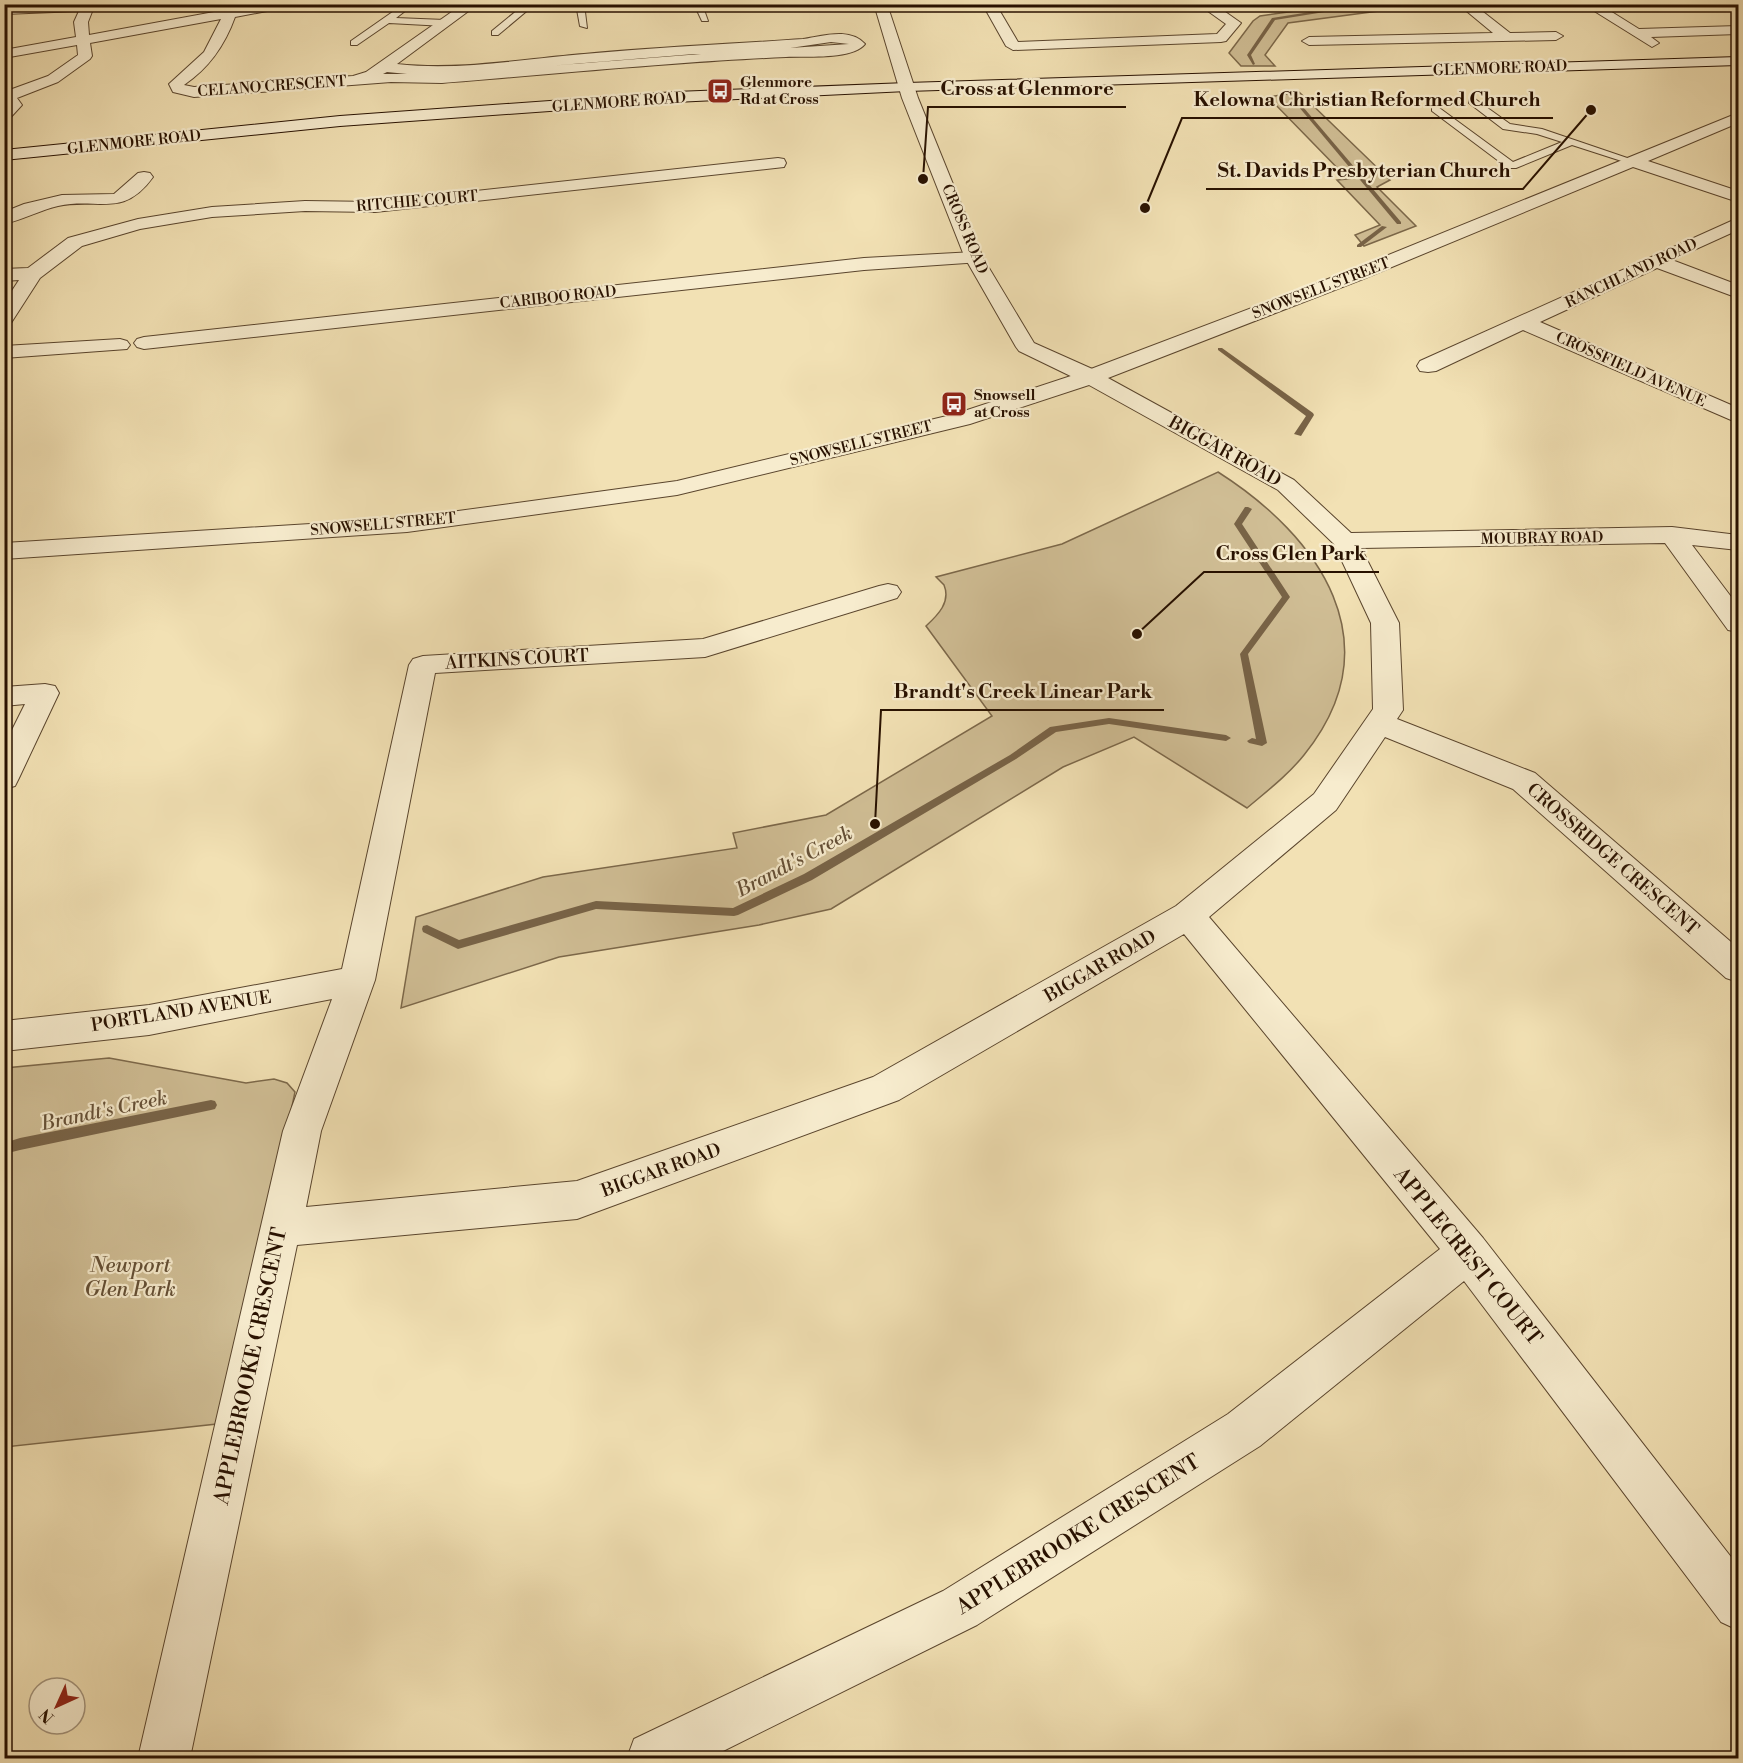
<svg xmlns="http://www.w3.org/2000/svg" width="1743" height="1763" font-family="'Libre Bodoni',serif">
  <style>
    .green { fill: #d0be95; stroke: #7c684a; stroke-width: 1.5 }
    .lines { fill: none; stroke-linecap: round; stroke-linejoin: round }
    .stream { fill: #786347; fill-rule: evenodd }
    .service-casing { stroke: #5a452d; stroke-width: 2 }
    .minor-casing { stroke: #5a452d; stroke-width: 2 }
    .tertiary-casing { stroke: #5a452d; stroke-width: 2 }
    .secondary-casing { stroke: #281100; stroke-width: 2 }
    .service { fill: #f7ecce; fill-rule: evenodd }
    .minor { fill: #f7ecce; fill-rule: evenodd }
    .tertiary { fill: #f7ecce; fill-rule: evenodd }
    .secondary { fill: #f7ecce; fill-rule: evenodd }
    .labels { text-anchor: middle; stroke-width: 4.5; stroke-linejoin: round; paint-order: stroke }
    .far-street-label { font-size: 15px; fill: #281100; stroke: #f7ecce }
    .far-poi-label { font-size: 15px; font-weight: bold; fill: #281100; stroke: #f7ecce; text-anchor: start }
    .street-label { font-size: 18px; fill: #281100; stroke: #f7ecce }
    .water-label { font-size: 20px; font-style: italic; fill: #644f36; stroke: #f7ecce }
    .near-street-label { font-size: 21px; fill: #281100; stroke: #f7ecce }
    .near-park-label { font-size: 21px; font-style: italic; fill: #634e34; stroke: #f7ecce }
    .leader { fill: none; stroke: #281100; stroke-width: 2 }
    .callout-dot { fill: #281100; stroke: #f7ecce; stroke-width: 2 }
    .callout-label { font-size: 20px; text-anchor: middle; font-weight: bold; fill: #281100; stroke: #f7ecce; stroke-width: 4.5; stroke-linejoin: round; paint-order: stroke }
  </style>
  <rect width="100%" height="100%" fill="#f2e1b4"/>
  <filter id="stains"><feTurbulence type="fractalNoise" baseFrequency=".00333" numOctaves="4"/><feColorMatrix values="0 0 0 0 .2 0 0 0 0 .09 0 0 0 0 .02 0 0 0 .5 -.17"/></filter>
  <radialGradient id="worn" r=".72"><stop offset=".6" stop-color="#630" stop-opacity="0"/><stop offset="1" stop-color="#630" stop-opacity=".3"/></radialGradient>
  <g class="green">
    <polygon points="1339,5 1411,5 1413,8 1394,9 1288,23 1265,55 1275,66 1241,66 1229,53 1253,21 1260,16"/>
    <polygon points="1299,92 1390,180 1377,187 1416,226 1364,246 1355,235 1380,225 1337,180 1348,179 1268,97"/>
    <path d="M1218 472C1320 537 1394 643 1304 755 1288 775 1267 791 1247 808L1134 737 1063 767 831 909 759 925 559 957 401 1008 416 917 543 877 737 848 733 833 826 815 992 716 926 626C938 615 951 602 944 585L936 577 1062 544Z"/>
    <polygon points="109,1058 246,1083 274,1079 287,1083 295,1092 226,1423 5,1447 5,1068"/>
  </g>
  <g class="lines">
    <g class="stream">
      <polygon points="1361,4 1374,4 1275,20 1251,55 1255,64 1253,65 1247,55 1272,18"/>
      <polygon points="1288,94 1292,94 1401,222 1401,224 1397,224"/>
      <polygon points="1382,226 1387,227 1361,247 1357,247 1357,245"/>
      <polygon points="1218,348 1222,348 1313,413 1314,415 1301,436 1294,434 1306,416 1218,350"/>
      <polygon points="1245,507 1248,507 1252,509 1242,524 1290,597 1248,654 1267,743 1262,746 1249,743 1247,741 1252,738 1256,739 1240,654 1282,597 1234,524"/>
      <polygon points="1109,718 1226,735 1231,738 1226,741 1109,724 1056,732 1016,759 812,880 738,915 734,916 596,909 458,949 423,932 422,929 423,926 427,925 459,940 596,901 733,908 804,874 1010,755 1050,727"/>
      <polygon points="211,1100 215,1101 217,1105 215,1109 211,1110 20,1150 4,1154 4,1143 20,1138"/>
    </g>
    <g class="service-casing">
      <g id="service">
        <polygon points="404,4 414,4 396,18 445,20 449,23 445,26 389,23 357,45 351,45 351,41"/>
        <polygon points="525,4 535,4 498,35 492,35 492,31"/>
        <polygon points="576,4 584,4 587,28 580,26"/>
        <polygon points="694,4 702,4 708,21 702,21"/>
        <polygon points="815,4 823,4 825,9 818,11"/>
        <polygon points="1469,99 1475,99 1510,124 1542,129 1639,162 1634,165 1572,145 1516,168 1508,168 1432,111 1432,107 1438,107 1513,162 1562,142 1537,134 1503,129 1469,103"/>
      </g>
    </g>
    <g class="minor-casing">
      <g id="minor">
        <path d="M95 4 88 22 89 35 258 4H289L283 8 235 17C225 45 209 68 184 85L194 87 353 76 366 72 463 4H478L397 64C460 71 522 59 584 54 657 47 730 44 803 39 823 36 850 27 865 44 852 60 806 56 786 57 671 62 556 74 442 83L391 82 194 97 173 92 169 84 204 52 221 19 90 43 92 56 90 59 58 82 17 98 22 105 10 118 4 120V92L48 76 78 55 77 45 4 58V50L76 37 74 22 79 11 4 14V6ZM831 42 849 44 790 48ZM694 54H701L548 66ZM387 72 407 74H383Z"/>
        <polygon points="1004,4 998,8 1018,42 1217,34 1226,24 1198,4 1214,4 1241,23 1226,41 1221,42 1013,50 1006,46 983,5"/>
        <polygon points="1458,4 1473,4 1510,33 1556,32 1563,36 1556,40 1309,45 1302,41 1309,37 1493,33"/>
        <polygon points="1583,4 1599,4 1639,29 1738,26 1738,34 1651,37 1659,43 1652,47"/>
        <polygon points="1738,113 1738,123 1648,161 1738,191 1738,202 1633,167 1363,279 1108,378 1294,480 1351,533 1672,527 1738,535 1738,550 1692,545 1738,606 1738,632 1728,630 1665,543 1361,548 1399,623 1403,710 1397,719 1535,773 1738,948 1738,982 1726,978 1513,789 1385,737 1336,810 1209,917 1483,1238 1738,1566 1738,1630 1721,1622 1464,1281 1260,1446 977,1625 709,1758 627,1758 634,1739 943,1591 1228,1414 1440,1249 1184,934 899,1100 577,1219 297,1245 190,1758 138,1758 283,1131 332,999 149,1035 4,1051 4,1021 149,1005 342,969 409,665 413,659 423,656 703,639 879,586 888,584 897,586 901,592 897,598 705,657 435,673 375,980 321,1131 306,1207 577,1181 873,1077 1176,906 1314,794 1373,709 1371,623 1334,544 1278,490 1089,385 970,424 677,495 407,532 4,559 4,543 407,518 677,481 955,414 1083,372 1349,271"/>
        <polygon points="778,158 784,159 786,163 784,167 375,212 305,211 212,217 140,229 82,246 40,278 11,323 4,325 4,303 19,280 4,281 4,269 28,268 68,238 138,219 212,207 305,201 375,202"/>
        <path d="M144 172 150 173 153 177C123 219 98 197 58 206 40 210 23 220 4 224V212L24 204 62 195 114 194 138 173Z"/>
        <polygon points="1738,218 1738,230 1672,260 1738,285 1738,298 1657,268 1540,322 1738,408 1738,423 1523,330 1436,371 1428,372 1420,371 1417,366 1420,361"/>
        <polygon points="974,252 981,254 983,258 981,262 864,270 144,349 137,347 134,343 137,339 144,337 864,258"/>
        <polygon points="120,339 127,341 130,345 127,349 4,358 4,346"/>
        <polygon points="45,684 55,686 59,693 19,778 15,786 4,789 4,746 25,704 4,706 4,687"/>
      </g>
    </g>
    <g class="tertiary-casing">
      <polygon id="tertiary" points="874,4 887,4 918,98 983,258 1034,343 1099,372 1102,377 1099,382 1091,383 1083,382 1019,351 1016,347 965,258 902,98"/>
    </g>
    <g class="secondary-casing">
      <polygon id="secondary" points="1738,57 1738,65 907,91 675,102 340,126 4,160 4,150 340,116 675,92 907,83"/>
    </g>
    <use href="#service" class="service"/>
    <use href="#minor" class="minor"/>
    <use href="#tertiary" class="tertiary"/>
    <use href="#secondary" class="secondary"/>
  </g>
  <defs>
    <g id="bus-square" transform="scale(1.35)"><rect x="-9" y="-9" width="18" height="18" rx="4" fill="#8f2418" stroke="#f7ecce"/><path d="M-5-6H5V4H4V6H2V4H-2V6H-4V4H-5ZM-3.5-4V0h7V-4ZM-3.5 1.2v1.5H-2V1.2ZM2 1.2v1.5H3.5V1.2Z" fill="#fff"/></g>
  </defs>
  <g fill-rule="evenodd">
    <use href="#bus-square" x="720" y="91"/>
    <use href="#bus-square" x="954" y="404"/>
  </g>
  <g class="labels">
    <g class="far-street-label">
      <text transform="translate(1500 68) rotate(-2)" y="5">GLENMORE ROAD</text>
      <text transform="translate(272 86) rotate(-4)" y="5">CELANO CRESCENT</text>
      <text transform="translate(619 102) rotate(-4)" y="5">GLENMORE ROAD</text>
      <text transform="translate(134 142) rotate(-6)" y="5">GLENMORE ROAD</text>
      <text transform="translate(417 201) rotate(-5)" y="5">RITCHIE COURT</text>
      <text transform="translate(965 229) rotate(67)" y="5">CROSS ROAD</text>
      <text transform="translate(1631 273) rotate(-25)" y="5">RANCHLAND ROAD</text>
      <text transform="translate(1321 288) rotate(-21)" y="5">SNOWSELL STREET</text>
      <text transform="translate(558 297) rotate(-6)" y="5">CARIBOO ROAD</text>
      <text transform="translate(1631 369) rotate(24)" y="5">CROSSFIELD AVENUE</text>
      <text transform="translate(861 443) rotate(-14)" y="5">SNOWSELL STREET</text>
      <text transform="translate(383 524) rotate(-5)" y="5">SNOWSELL STREET</text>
      <text transform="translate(1542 538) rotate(-1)" y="5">MOUBRAY ROAD</text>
    </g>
    <g class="far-poi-label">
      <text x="740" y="87">Glenmore<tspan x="740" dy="17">Rd at Cross</tspan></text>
      <text x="974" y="400">Snowsell<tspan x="974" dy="17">at Cross</tspan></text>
    </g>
    <g class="street-label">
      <text transform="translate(1225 451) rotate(29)" y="6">BIGGAR ROAD</text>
      <text transform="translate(517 659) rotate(-3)" y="6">AITKINS COURT</text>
      <text transform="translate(1613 859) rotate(41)" y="6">CROSSRIDGE CRESCENT</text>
      <text transform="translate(1100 966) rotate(-30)" y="6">BIGGAR ROAD</text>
      <text transform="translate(181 1011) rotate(-9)" y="6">PORTLAND AVENUE</text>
      <text transform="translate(661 1170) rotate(-20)" y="6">BIGGAR ROAD</text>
    </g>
    <g class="water-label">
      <text transform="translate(794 861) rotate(-28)" y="7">Brandt's Creek</text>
      <text transform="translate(104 1110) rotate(-12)" y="7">Brandt's Creek</text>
    </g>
    <g class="near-street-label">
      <text transform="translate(1468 1256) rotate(51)" y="7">APPLECREST COURT</text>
      <text transform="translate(250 1366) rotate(-78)" y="7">APPLEBROOKE CRESCENT</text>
      <text transform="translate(1078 1534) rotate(-32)" y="7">APPLEBROOKE CRESCENT</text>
    </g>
    <g class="near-park-label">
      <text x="130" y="1272">Newport<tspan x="130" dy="24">Glen Park</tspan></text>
    </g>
  </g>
  <path class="leader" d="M923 179L928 107H1126M1145 208L1182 118H1553M1591 110L1523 189H1206M1137 634L1204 572H1379M875 824L881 710H1164"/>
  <g class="callout-dot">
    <circle cx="923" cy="179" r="6"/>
    <circle cx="1145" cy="208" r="6"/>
    <circle cx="1591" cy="110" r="6"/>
    <circle cx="1137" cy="634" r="6"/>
    <circle cx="875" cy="824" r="6"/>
  </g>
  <g class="callout-label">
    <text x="1027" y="95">Cross at Glenmore</text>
    <text x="1367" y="106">Kelowna Christian Reformed Church</text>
    <text x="1364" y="177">St. Davids Presbyterian Church</text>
    <text x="1291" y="560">Cross Glen Park</text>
    <text x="1023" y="698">Brandt's Creek Linear Park</text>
  </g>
  <rect width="1743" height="1763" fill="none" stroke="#f2e1b4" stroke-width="24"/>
  <rect x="6" y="6" width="1731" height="1751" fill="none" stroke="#281100" stroke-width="3"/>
  <rect x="12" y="12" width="1719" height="1739" fill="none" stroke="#281100" stroke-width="1.5"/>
  <g transform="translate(57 1706) rotate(225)"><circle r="28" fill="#f7ecce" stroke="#a4947c" stroke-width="1.5"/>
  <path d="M0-4.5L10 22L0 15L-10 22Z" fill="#8f2418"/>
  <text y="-9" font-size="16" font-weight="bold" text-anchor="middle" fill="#281100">N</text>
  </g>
  <rect width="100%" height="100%" filter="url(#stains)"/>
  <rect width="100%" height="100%" fill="url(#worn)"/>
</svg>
